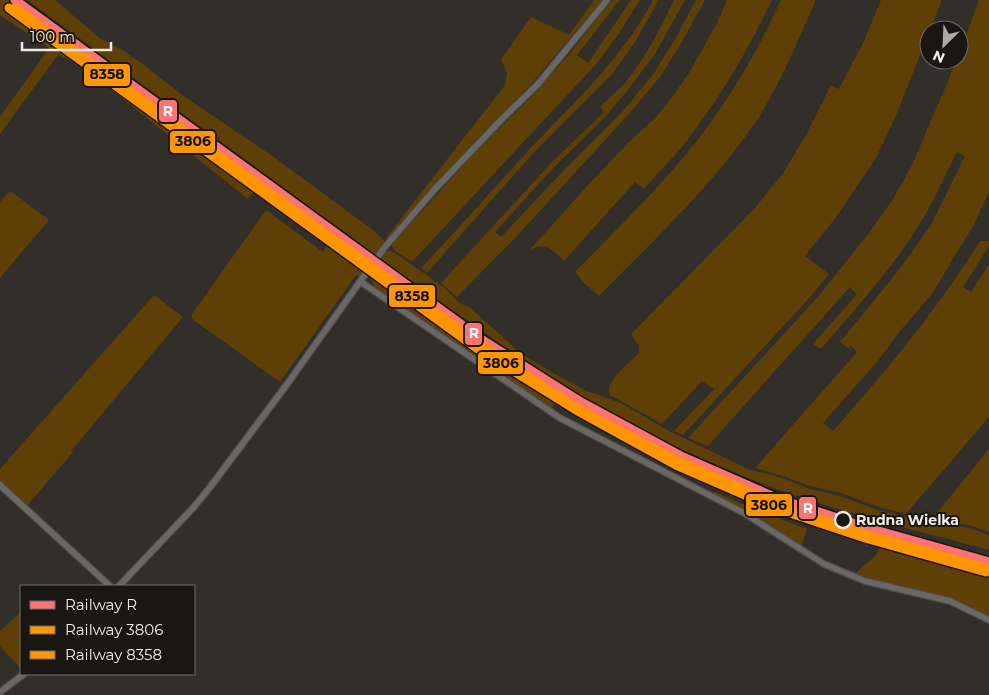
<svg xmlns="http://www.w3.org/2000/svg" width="989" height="695" font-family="Montserrat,sans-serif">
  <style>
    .green { fill: #5e3f06 }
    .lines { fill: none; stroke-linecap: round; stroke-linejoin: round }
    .stream { stroke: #1d7488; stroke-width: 2 }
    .minor-casing { stroke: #504c49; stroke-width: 8 }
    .minor { stroke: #696866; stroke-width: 5.5 }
    .rail-1-casing { stroke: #1a1713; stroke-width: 12 }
    .rail-2-casing { stroke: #1a1713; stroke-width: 12 }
    .rail-3-casing { stroke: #1a1713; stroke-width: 12 }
    .rail-1 { stroke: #fc7373; stroke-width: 9 }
    .rail-2 { stroke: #ff9500; stroke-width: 9 }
    .rail-3 { stroke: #ff9500; stroke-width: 9 }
    .stop-dot { fill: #1a1713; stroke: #f0ebe6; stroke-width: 2.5 }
    .labels { text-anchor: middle; stroke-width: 4; stroke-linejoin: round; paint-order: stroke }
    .stop-label { font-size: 14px; font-weight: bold; fill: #f0ebe6; stroke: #1a1713; text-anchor: start }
    .line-badge { stroke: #1a1713; stroke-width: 2 }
    .badge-label { font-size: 14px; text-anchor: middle; font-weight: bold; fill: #fff }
    .pale-badge-label { font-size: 14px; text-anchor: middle; font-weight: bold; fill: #111 }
  </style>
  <rect width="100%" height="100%" fill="#322e2a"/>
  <g class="green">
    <polygon points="0,0 11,0 371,263 360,278 356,275 280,382 192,319 192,314 266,210 323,252 329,241 256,189 248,199 79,64 58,55 0,134 0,117 49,48 0,15"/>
    <polygon points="27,0 55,0 101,39 126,52 140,62 185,97 271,155 373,230 386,242 377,256"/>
    <polygon points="594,0 602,0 533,82 474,142 387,240 386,238 505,85 507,73 501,59 531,17 569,35"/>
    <polygon points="613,0 620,0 577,55 588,63 631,0 640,0 620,32 598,62 412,262 394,250 392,246 393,243 480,147 533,95 572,51 601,13"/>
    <path d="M653 0H659L635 42 613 73 536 150 427 273 421 268C458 229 493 189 529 150 574 102 622 59 653 0Z"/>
    <path d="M674 0H685L655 54 631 86 607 115 555 166 495 232 501 237 564 170 624 110 654 73 675 39 696 0H705L682 42 660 77 628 115 516 237 457 297 441 283 551 163 604 112 600 107C608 99 617 91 625 83 645 58 661 28 674 0Z"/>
    <path d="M727 0H772C747 53 718 101 682 147 670 161 656 175 644 189L635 182 564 261C551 249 544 240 528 252L587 186 629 142 656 117 670 100 689 73 717 23Z"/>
    <path d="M781 0H816C798 40 781 83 757 120 714 184 653 241 599 296L584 283 575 272C622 223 674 175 713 119 740 82 761 42 781 0Z"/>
    <path d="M881 0H942L895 118 876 158 834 220 805 256 829 274 811 296 683 435 674 431 714 389 702 381 662 424 610 395C603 382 630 363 639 353V346L631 334 755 208 783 173 806 135 831 85 839 89 864 41Z"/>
    <path d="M979 0H989V192L973 226 932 294 901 330 876 363 823 423 833 431C886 371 938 309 980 241H989V246L963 287 971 292 989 264V417L906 514 879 507 841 493 810 486 780 475 755 468 857 352 851 346 848 348 840 342 898 271 931 225 965 156 957 152C945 174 936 198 922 220 894 267 856 308 821 349L813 344 857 294 850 287 708 446 688 438 817 298 869 233 893 199 912 165 957 60H959V55Z"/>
    <polygon points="10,191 49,220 0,278 0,202"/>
    <path d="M388 250 395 253 445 288 458 302 472 309 519 352 553 373 587 391 621 403 669 431 748 469 779 477 810 489 840 496 878 510 914 519 969 528 989 535V550C907 528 822 508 743 476 667 445 593 407 525 361 476 328 428 292 380 258Z"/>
    <polygon points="375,265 487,347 535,387 556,402 551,409 496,370 375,289 370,277"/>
    <polygon points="154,295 183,317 71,451 73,452 27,506 0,483 0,469"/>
    <polygon points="989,449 989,532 969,525 931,520"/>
    <polygon points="715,492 749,507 807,529 801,547 744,511 714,494"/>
    <polygon points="882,542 989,569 989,619 974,611 871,581 856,575 857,572 876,555"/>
    <polygon points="21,612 21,667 20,668 0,646 0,631"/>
  </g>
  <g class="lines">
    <polyline class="stream" points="572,407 619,435 687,471"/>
    <g class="minor-casing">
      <g id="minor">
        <polyline points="361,282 560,418 744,513 824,564 865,581 950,601 989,620"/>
        <polyline points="0,485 110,586"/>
        <polyline points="119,586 193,508 211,486 285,387 384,248 435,189 501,120 538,84 607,0"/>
        <polyline points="0,692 24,674"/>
      </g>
    </g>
    <use href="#minor" class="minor"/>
    <g class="rail-1-casing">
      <polyline id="rail-1" points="15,0 484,341 581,402 681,456 779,499 868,528 989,562"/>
    </g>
    <g class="rail-2-casing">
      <polyline id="rail-2" points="9,8 478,349 576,410 676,465 775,508 865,538 986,572"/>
    </g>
    <g class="rail-3-casing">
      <polyline id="rail-3" points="15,8 427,307 543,387 593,417 676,460 786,508 867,535 986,568"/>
    </g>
    <use href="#rail-1" class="rail-1"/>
    <use href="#rail-2" class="rail-2"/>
    <use href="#rail-3" class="rail-3"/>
  </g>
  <circle class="stop-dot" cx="843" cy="520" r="8"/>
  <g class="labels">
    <g class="stop-label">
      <text x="856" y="525">Rudna Wielka</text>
    </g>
  </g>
  <g class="line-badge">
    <rect x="83" y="63" width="48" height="24" rx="5" fill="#ff9500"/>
    <rect x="158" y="99" width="20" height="24" rx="5" fill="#fc7373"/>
    <rect x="169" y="130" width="47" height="24" rx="5" fill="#ff9500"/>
    <rect x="388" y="284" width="48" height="24" rx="5" fill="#ff9500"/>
    <rect x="464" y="322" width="19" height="24" rx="5" fill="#fc7373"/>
    <rect x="477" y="351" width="47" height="24" rx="5" fill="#ff9500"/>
    <rect x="745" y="493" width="48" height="24" rx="5" fill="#ff9500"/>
    <rect x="798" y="496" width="19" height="24" rx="5" fill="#fc7373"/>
  </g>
  <g class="badge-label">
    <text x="168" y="116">R</text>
    <text x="474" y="338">R</text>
    <text x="808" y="513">R</text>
  </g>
  <g class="pale-badge-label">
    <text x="107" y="79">8358</text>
    <text x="193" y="146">3806</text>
    <text x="412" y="301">8358</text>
    <text x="501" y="368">3806</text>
    <text x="769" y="510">3806</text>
  </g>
  <rect x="20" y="585" width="175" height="90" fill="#1a1713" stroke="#706c67"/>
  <rect x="30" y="601" width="25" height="8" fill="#fc7373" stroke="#706c67"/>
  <text x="65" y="610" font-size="15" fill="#f0ebe6">Railway R</text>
  <rect x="30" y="626" width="25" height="8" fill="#ff9500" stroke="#706c67"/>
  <text x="65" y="635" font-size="15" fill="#f0ebe6">Railway 3806</text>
  <rect x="30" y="651" width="25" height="8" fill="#ff9500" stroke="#706c67"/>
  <text x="65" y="660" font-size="15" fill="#f0ebe6">Railway 8358</text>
  <g transform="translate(944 45) rotate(204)"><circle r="24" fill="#1a1713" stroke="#706c67"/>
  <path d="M0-4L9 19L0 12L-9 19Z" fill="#aea9a4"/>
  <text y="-8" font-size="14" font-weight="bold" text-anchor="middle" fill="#f0ebe6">N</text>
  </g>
  <path d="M22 42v8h89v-8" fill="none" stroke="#f0ebe6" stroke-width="2.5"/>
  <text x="30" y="42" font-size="15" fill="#f0ebe6" stroke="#1a1713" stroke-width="4" paint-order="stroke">100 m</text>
</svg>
